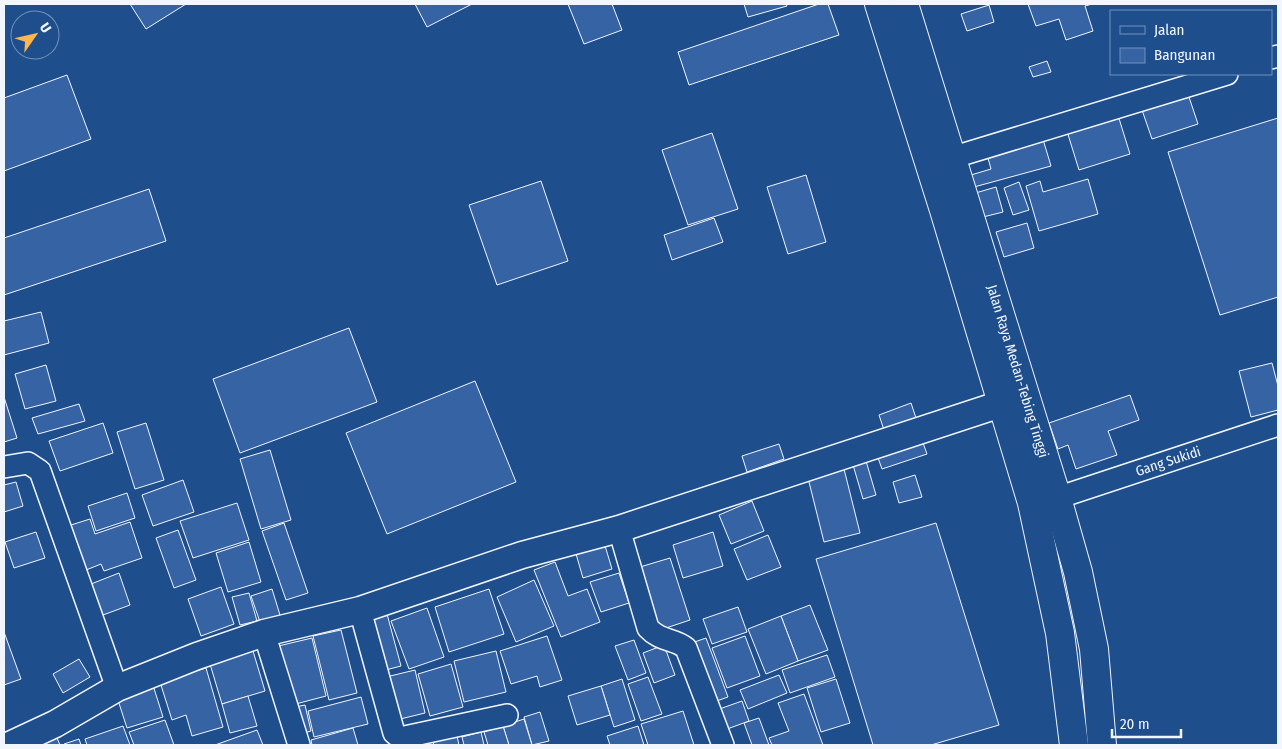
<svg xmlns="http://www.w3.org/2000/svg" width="1282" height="749" font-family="'Fira Sans Condensed',sans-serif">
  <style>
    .building { fill: #3563a3; stroke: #f2f6ff }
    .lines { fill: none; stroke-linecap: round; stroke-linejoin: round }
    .minor-casing { stroke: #f2f6ff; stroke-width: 24 }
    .tertiary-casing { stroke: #f2f6ff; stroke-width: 29 }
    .trunk-casing { stroke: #f2f6ff; stroke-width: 30 }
    .minor { stroke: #1f4e8c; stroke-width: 21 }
    .tertiary { stroke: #1f4e8c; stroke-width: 26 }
    .trunk { stroke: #1f4e8c; stroke-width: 28 }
    .labels { text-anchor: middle; stroke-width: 4; stroke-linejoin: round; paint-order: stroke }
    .street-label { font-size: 14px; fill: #f2f6ff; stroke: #1f4e8c }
  </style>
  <rect width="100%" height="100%" fill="#1f4e8c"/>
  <g class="building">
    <polygon points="130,4 186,4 146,29"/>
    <polygon points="415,4 472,4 427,27"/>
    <polygon points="568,4 612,4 622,30 584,44"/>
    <polygon points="744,4 786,4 787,6 748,17"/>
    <polygon points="819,4 828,4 839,35 689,85 678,52"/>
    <polygon points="1028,4 1092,4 1085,6 1093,31 1066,40 1059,19 1036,26"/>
    <polygon points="989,5 994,22 967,31 961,14"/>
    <polygon points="1047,61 1051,72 1033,77 1029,67"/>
    <polygon points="67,75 91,139 4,171 4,98"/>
    <polygon points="1188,94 1198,124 1152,139 1142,110"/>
    <polygon points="1117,112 1130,154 1079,170 1066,128"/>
    <polygon points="1278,118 1278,297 1220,315 1168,152"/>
    <polygon points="712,133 738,209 688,225 662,150"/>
    <polygon points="1042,136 1051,166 974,187 971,175 991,169 986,151"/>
    <polygon points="806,175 826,242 788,254 767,187"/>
    <polygon points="1088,179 1098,214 1039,231 1026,186 1040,181 1043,192"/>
    <polygon points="541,181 568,261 497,285 469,205"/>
    <polygon points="1019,182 1029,210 1013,215 1004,188"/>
    <polygon points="996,187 1003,212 979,218 972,194"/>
    <polygon points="149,189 166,241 4,295 4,238"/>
    <polygon points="714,218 723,242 672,260 664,235"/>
    <polygon points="1027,223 1034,248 1004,257 996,232"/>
    <polygon points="41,312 49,343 4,355 4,321"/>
    <polygon points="349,328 377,402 240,453 213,379"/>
    <polygon points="1272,363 1278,386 1278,410 1251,417 1239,371"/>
    <polygon points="46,365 56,401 25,409 15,374"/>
    <polygon points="475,381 516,482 387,534 346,433"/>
    <polygon points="1130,395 1139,420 1108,431 1117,455 1076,469 1068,445 1058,449 1049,423"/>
    <polygon points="4,397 17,438 4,442"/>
    <polygon points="911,403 916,418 884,430 879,415"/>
    <polygon points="79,404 85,421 38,434 32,418"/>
    <polygon points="103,423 113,453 60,471 49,441"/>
    <polygon points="146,423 164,480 135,489 117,432"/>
    <polygon points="922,440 927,454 882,469 877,455"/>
    <polygon points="779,444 784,459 747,472 742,456"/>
    <polygon points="270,450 291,520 261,529 240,459"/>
    <polygon points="864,454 876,495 863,499 851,458"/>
    <polygon points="844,469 860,533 824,542 808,478"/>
    <polygon points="915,475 922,497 899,503 893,482"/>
    <polygon points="183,480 194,512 153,526 142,495"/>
    <polygon points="16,482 23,506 4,512 4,485"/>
    <polygon points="127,493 135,518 96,531 88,506"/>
    <polygon points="752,501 764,531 731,544 719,515"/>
    <polygon points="237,503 249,540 193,558 180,521"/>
    <polygon points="90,519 95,534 130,522 142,558 104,571 101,564 86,570 71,525"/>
    <polygon points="284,523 308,593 286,600 262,531"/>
    <polygon points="936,523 999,725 931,745 873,745 816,559"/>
    <polygon points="178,530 196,580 174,588 156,538"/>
    <polygon points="36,532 45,558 14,568 5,542"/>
    <polygon points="713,532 723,566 683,578 673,545"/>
    <polygon points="768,535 781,567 747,580 734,549"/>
    <polygon points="603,539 612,569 583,578 574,547"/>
    <polygon points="249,542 261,582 228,592 216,553"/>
    <polygon points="670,558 690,620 660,630 640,567"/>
    <polygon points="555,562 568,596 587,589 600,622 561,637 534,570"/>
    <polygon points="119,573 130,605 103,615 91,584"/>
    <polygon points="619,573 629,603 601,612 590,582"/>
    <polygon points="534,580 554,626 516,642 497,597"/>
    <polygon points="221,587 234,624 201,636 188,599"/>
    <polygon points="272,589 280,615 260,622 251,596"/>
    <polygon points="489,589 504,634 449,652 435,607"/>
    <polygon points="249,593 257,621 240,625 232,597"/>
    <polygon points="810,605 828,650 798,661 781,616"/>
    <polygon points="738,607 747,632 712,644 703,619"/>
    <polygon points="427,608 444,657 409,669 391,621"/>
    <polygon points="387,614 401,666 378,672 364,621"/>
    <polygon points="781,616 798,661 766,674 748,629"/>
    <polygon points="341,630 357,693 329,700 313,636"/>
    <polygon points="4,632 21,679 4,685"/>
    <polygon points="547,636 562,680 540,687 537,676 511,684 500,651"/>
    <polygon points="745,636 760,676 727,688 712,648"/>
    <polygon points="312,638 326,696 288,706 274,647"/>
    <polygon points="706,638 728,697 708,704 686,645"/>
    <polygon points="634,640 646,673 628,680 615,646"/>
    <polygon points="664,645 675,675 654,683 643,653"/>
    <polygon points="253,651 265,691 222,704 210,664"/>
    <polygon points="496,651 506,692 464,702 454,661"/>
    <polygon points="827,655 835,677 790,693 782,670"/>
    <polygon points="79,659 90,677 63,693 53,674"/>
    <polygon points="451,664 463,707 430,716 418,674"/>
    <polygon points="206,668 223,727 192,736 186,715 172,720 160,682"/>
    <polygon points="415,670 425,713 392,721 382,678"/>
    <polygon points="779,675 787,693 748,709 740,690"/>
    <polygon points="648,677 662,714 641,721 628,684"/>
    <polygon points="622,679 635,720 614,727 601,686"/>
    <polygon points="836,679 850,723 821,732 807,688"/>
    <polygon points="152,682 163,717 127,728 116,694"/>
    <polygon points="601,686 610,715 577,725 568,696"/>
    <polygon points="804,694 823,745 772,745 769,738 789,731 778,703"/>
    <polygon points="248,696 257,726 230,733 222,704"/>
    <polygon points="361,697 368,724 314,737 308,711"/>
    <polygon points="742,701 749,721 719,732 711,712"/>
    <polygon points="305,705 311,731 297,735 290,708"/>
    <polygon points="683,711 694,745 648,745 641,724"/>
    <polygon points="540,712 549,741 532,745 524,717"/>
    <polygon points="759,718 769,745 752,745 744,723"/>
    <polygon points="524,719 532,745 509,745 503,726"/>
    <polygon points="165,720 174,745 134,745 129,732"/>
    <polygon points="123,726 130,745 87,745 85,739"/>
    <polygon points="503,726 509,745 488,745 484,732"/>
    <polygon points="638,726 644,745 610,745 607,736"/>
    <polygon points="353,728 358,745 312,745 311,740"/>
    <polygon points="257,730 263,745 215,745"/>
    <polygon points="54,731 60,745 33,745"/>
    <polygon points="481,732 484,745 464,745 462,737"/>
    <polygon points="457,736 459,745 434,745 433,742"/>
    <polygon points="79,739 81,745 65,745 64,744"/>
  </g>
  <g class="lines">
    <g class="minor-casing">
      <g id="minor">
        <polyline points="1271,58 1278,56"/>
        <polyline points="951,158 1227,74"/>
        <polyline points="4,467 28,463 40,471 117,688"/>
        <polyline points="1057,498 1278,425"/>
        <path d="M619 529 648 628C661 642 674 638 686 648L723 745"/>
        <polyline points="360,610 394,733 400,738 507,715"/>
        <polyline points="264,633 299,745"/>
      </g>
    </g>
    <g class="tertiary-casing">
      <polyline id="tertiary" points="10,745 55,724 117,688 197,656 264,633 360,610 522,555 619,529 1001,404"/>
    </g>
    <g class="trunk-casing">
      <g id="trunk">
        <polyline points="879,4 944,210 1032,503 1060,633 1074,745"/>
        <polyline points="904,4 1057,498 1078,572 1094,649 1102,745"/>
      </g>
    </g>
    <use href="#minor" class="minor"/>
    <use href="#tertiary" class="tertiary"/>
    <use href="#trunk" class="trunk"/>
  </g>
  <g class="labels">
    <g class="street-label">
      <text transform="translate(1018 371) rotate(73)" y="5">Jalan Raya Medan-Tebing Tinggi</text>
      <text transform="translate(1168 461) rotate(-18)" y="5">Gang Sukidi</text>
    </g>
  </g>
  <rect width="1282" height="749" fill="none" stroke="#f2f6ff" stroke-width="10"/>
  <rect x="1110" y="10" width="162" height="65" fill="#1f4e8c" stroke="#7391ba"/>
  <rect x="1120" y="26" width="25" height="8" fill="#1f4e8c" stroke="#7391ba"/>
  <text x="1154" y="35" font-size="15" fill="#f2f6ff">Jalan</text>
  <rect x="1120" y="48" width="25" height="15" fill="#3563a3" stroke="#7391ba"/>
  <text x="1154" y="60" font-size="15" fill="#f2f6ff">Bangunan</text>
  <g transform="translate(35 35) rotate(56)"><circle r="24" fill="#1f4e8c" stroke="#7391ba"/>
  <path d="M0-4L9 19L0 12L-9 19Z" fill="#ffb74d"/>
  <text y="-8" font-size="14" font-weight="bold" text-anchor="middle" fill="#f2f6ff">U</text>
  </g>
  <path d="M1112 729v8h69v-8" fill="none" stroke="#f2f6ff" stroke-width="2.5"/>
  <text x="1120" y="729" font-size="15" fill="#f2f6ff" stroke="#1f4e8c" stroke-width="4" paint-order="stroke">20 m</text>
</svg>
